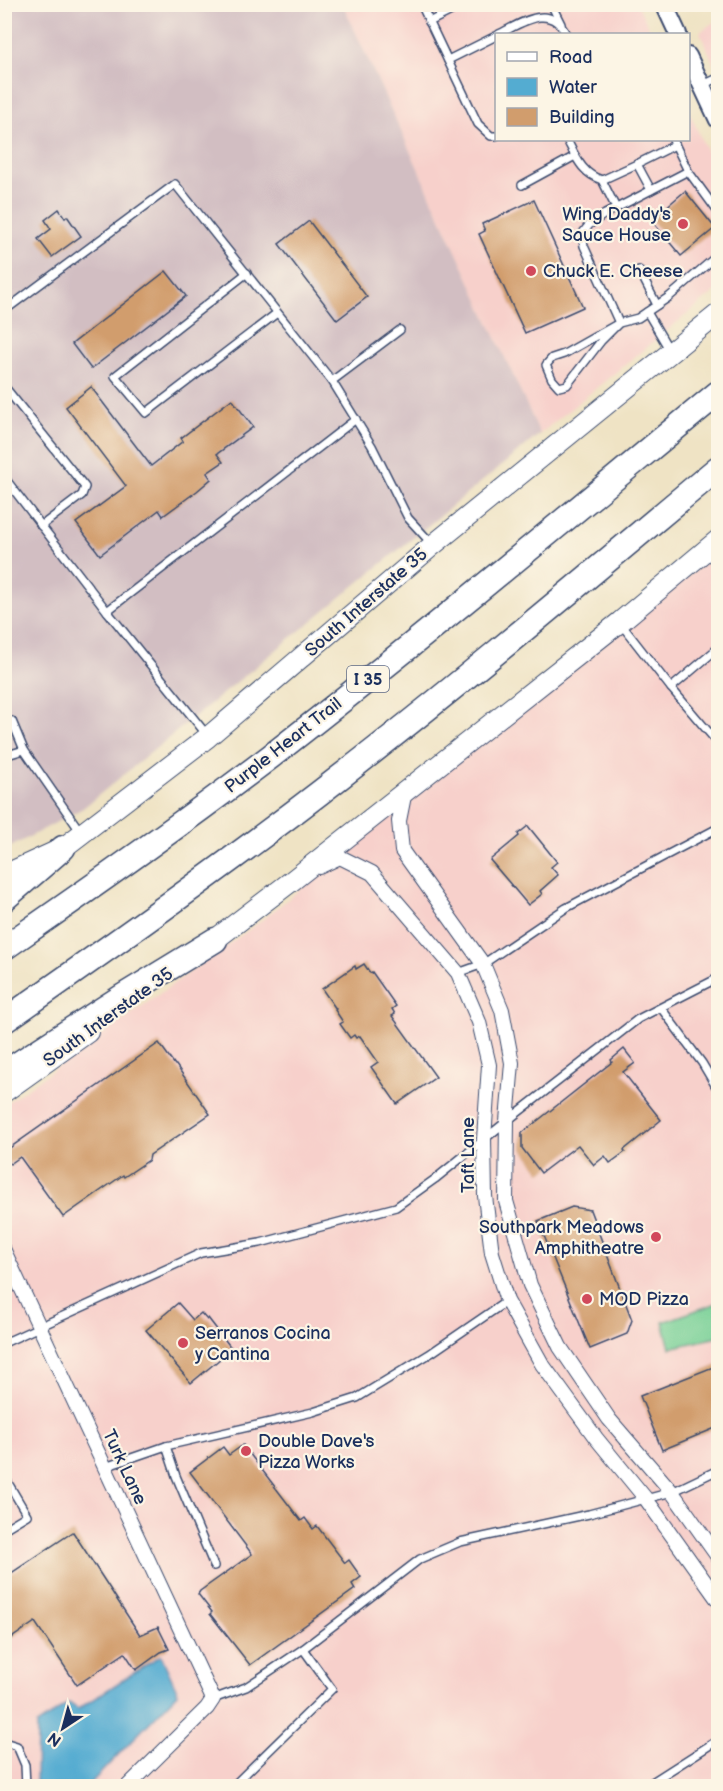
<svg xmlns="http://www.w3.org/2000/svg" width="723" height="1791" font-family="'Balsamiq Sans',sans-serif">
  <style>
    .built { fill: #f7d0cb }
    .industrial { fill: #d2bec2 }
    .green { fill: #77d096; stroke: #49807a; stroke-width: 1.5 }
    .water { fill: #54acd1; stroke: #386e98; stroke-width: 1.5 }
    .building { fill: #d19d6d }
    .lines { fill: none; stroke-linecap: round; stroke-linejoin: round }
    .service-casing { stroke: #3b4a6d; stroke-width: 10 }
    .minor-casing { stroke: #3b4a6d; stroke-width: 16 }
    .tertiary-casing { stroke: #3b4a6d; stroke-width: 20 }
    .secondary-casing { stroke: #3b4a6d; stroke-width: 22 }
    .motorway-casing { stroke: #3b4a6d; stroke-width: 27 }
    .service { stroke: #fff; stroke-width: 7 }
    .minor { stroke: #fff; stroke-width: 14 }
    .tertiary { stroke: #fff; stroke-width: 16 }
    .secondary { stroke: #fff; stroke-width: 20 }
    .motorway { stroke: #fff; stroke-width: 24 }
    .poi-dot { fill: #d1495b; stroke: #fcf5e5; stroke-width: 2 }
    .labels { text-anchor: middle; stroke-width: 4.5; stroke-linejoin: round; paint-order: stroke }
    .shield { fill: #fcf5e5; stroke: #5e6a86; stroke-width: 1.5 }
    .shield-label { font-size: 16px; font-weight: bold; fill: #1b2f5e }
    .poi-label { font-size: 18px; fill: #1b2f5e; stroke: #fcf5e5; text-anchor: start }
    .street-label { font-size: 18px; fill: #1b2f5e; stroke: #fcf5e5 }
  </style>
  <rect width="100%" height="100%" fill="#fcf5e5"/>
  <filter id="ink" filterUnits="userSpaceOnUse"><feTurbulence type="fractalNoise" baseFrequency=".0167" numOctaves="2"/><feDisplacementMap in="SourceGraphic" scale="12" xChannelSelector="R" yChannelSelector="G"/><feConvolveMatrix kernelMatrix="1 2 1 2 8 2 1 2 1" color-interpolation-filters="sRGB"/></filter>
  <filter id="wash" filterUnits="userSpaceOnUse"><feTurbulence type="fractalNoise" baseFrequency=".008" numOctaves="4" result="noise"/><feDisplacementMap in="SourceGraphic" scale="24" xChannelSelector="R" yChannelSelector="G"/><feGaussianBlur stdDeviation="1.35" result="paint"/><feColorMatrix in="noise" values="0 0 0 0 0 0 0 0 0 0 0 0 0 0 0 0 0 1.4 0 .05"/><feComposite in="paint" operator="in"/></filter>
  <g filter="url(#wash)">
    <rect width="100%" height="100%" fill="#efe3c4"/>
    <g class="built">
      <polygon points="343,5 638,5 652,34 496,34 496,140 688,140 689,111 718,176 718,289 540,434"/>
      <polygon points="718,19 718,74 700,32"/>
      <polygon points="718,552 718,1786 5,1786 4,1105 257,924"/>
    </g>
    <polygon class="industrial" points="5,5 343,5 540,434 83,808 5,850"/>
    <polygon class="green" points="717,1303 718,1308 718,1337 670,1348 663,1322"/>
    <polygon class="water" points="161,1655 178,1693 88,1786 36,1786 37,1725 69,1703 78,1709"/>
    <g id="blocks">
      <g class="building">
        <polygon points="685,191 715,228 681,256 651,220"/>
        <polygon points="534,200 583,307 525,333 479,234 485,231 482,224"/>
        <polygon points="59,209 65,218 67,216 81,236 52,257 38,239 51,229 45,220"/>
        <polygon points="309,221 367,297 337,320 279,244"/>
        <polygon points="166,271 186,296 91,369 72,344"/>
        <polygon points="91,387 151,466 183,441 181,438 232,399 253,427 217,454 223,462 207,473 211,479 197,491 163,516 159,510 100,555 76,523 126,486 66,407"/>
        <polygon points="528,826 557,862 551,867 558,875 540,891 542,894 528,905 490,860 519,836 518,834"/>
        <polygon points="364,964 370,973 372,972 396,1006 392,1009 395,1014 392,1016 436,1077 397,1104 371,1067 378,1062 360,1036 356,1038 354,1035 350,1038 340,1024 343,1022 335,1010 336,1009 322,989 355,966 356,969"/>
        <polygon points="159,1043 175,1065 176,1065 210,1114 150,1155 149,1160 124,1177 123,1175 63,1217 20,1157 10,1164 4,1156 4,1152"/>
        <polygon points="624,1049 635,1063 623,1072 661,1120 624,1150 625,1152 610,1163 605,1156 594,1165 578,1145 541,1173 522,1148 522,1133 612,1062 611,1060"/>
        <polygon points="572,1207 590,1210 632,1320 627,1334 590,1349 538,1221"/>
        <polygon points="178,1303 193,1320 201,1313 207,1320 208,1318 232,1349 191,1383 146,1330"/>
        <polygon points="718,1365 718,1427 662,1450 640,1396"/>
        <polygon points="243,1445 301,1521 305,1518 313,1529 317,1526 345,1563 349,1560 361,1577 352,1584 355,1589 250,1665 210,1614 212,1612 198,1594 200,1591 252,1554 190,1472 223,1447 229,1455"/>
        <polygon points="73,1532 140,1635 158,1627 169,1649 161,1652 136,1670 125,1653 77,1685 35,1622 4,1643 4,1578"/>
      </g>
    </g>
  </g>
  <g filter="url(#ink)">
    <use href="#blocks" fill-opacity="0" stroke="#3b4a6d" stroke-width="1.5"/>
    <g class="lines">
      <g class="service-casing">
        <g id="service">
          <polyline points="421,4 478,124 491,136 496,136"/>
          <polyline points="551,4 561,24"/>
          <polyline points="429,22 465,4"/>
          <path d="M499 34C522 23 550 2 566 34"/>
          <polyline points="448,60 496,36"/>
          <polyline points="703,85 718,78"/>
          <path d="M567 140C576 157 582 174 602 180L637 164"/>
          <polyline points="673,140 688,171 718,212"/>
          <polyline points="602,180 616,208"/>
          <polyline points="522,185 575,156"/>
          <polyline points="651,190 637,164 675,145"/>
          <polyline points="639,270 657,305"/>
          <polyline points="247,273 115,376 146,413 277,313"/>
          <polyline points="4,311 175,184 332,381"/>
          <polyline points="647,312 670,351"/>
          <polyline points="619,323 601,341 567,385 559,387 552,379 546,365 552,358 564,354 619,323 638,318 669,297 718,255"/>
          <polyline points="619,323 584,246 582,234 589,225 605,214 688,171"/>
          <polyline points="400,330 332,381 372,446 408,518 432,544"/>
          <polyline points="4,386 85,487 82,495 41,526"/>
          <polyline points="4,477 107,611 207,735"/>
          <polyline points="107,611 356,419"/>
          <polyline points="621,624 671,688 718,743"/>
          <polyline points="671,688 718,648"/>
          <polyline points="12,721 24,750 80,831"/>
          <polyline points="4,756 24,750"/>
          <polyline points="458,973 483,964 566,908 718,828"/>
          <polyline points="661,1008 702,1063 718,1090"/>
          <polyline points="4,1343 201,1253 260,1243 396,1207 435,1179 507,1121 638,1019 718,978"/>
          <polyline points="166,1446 176,1476 214,1566"/>
          <polyline points="105,1467 166,1446 313,1412 357,1398 431,1353 507,1301"/>
          <polyline points="4,1476 27,1515 4,1529"/>
          <polyline points="213,1699 246,1687 303,1649 420,1559 460,1542 589,1514 672,1492 718,1470"/>
          <polyline points="4,1742 17,1746 25,1765 26,1786"/>
          <polyline points="233,1786 332,1689 303,1649"/>
          <polyline points="646,1786 718,1740"/>
        </g>
      </g>
      <g class="minor-casing">
        <g id="minor">
          <polyline points="405,791 399,821 402,851 483,964 502,1010 512,1063 507,1121 506,1201 530,1285 560,1347 609,1419 672,1492 718,1557"/>
          <polyline points="319,867 340,857 372,873 458,973 479,1022 489,1065 484,1139 485,1196 492,1253 507,1301 542,1364 596,1438 646,1499 718,1600"/>
          <polyline points="4,1251 213,1699 207,1708 128,1786"/>
        </g>
      </g>
      <g class="tertiary-casing">
        <g id="tertiary">
          <polyline points="664,4 678,34"/>
          <polyline points="688,56 718,120"/>
        </g>
      </g>
      <g class="secondary-casing">
        <g id="secondary">
          <polyline points="4,875 63,848 208,737 433,545 718,314"/>
          <polyline points="204,948 293,880 620,622 718,540"/>
          <polyline points="4,1092 88,1032"/>
        </g>
      </g>
      <g class="motorway-casing">
        <g id="motorway">
          <polyline points="4,899 63,848"/>
          <path d="M4 948C94 886 183 823 270 757 422 639 570 515 718 393"/>
          <path d="M4 1021C116 943 228 864 335 781 466 680 592 573 718 468"/>
          <polyline points="4,1073 120,998 215,940"/>
        </g>
      </g>
      <use href="#service" class="service"/>
      <use href="#minor" class="minor"/>
      <use href="#tertiary" class="tertiary"/>
      <use href="#secondary" class="secondary"/>
      <use href="#motorway" class="motorway"/>
    </g>
  </g>
  <g class="poi-dot">
    <circle cx="683" cy="224" r="6"/>
    <circle cx="531" cy="271" r="6"/>
    <circle cx="656" cy="1237" r="6"/>
    <circle cx="587" cy="1299" r="6"/>
    <circle cx="183" cy="1343" r="6"/>
    <circle cx="246" cy="1451" r="6"/>
  </g>
  <g class="labels">
    <rect class="shield" x="347" y="666" width="42" height="26" rx="4.5"/>
    <g class="shield-label">
      <text x="368" y="685">I 35</text>
    </g>
    <g class="poi-label">
      <text x="671" y="220" text-anchor="end">Wing Daddy's<tspan x="671" dy="21">Sauce House</tspan></text>
      <text x="543" y="277">Chuck E. Cheese</text>
      <text x="644" y="1233" text-anchor="end">Southpark Meadows<tspan x="644" dy="21">Amphitheatre</tspan></text>
      <text x="599" y="1305">MOD Pizza</text>
      <text x="195" y="1339">Serranos Cocina<tspan x="195" dy="21">y Cantina</tspan></text>
      <text x="258" y="1447">Double Dave's<tspan x="258" dy="21">Pizza Works</tspan></text>
    </g>
    <g class="street-label">
      <text transform="translate(366 602) rotate(-41)" y="6">South Interstate 35</text>
      <text transform="translate(283 745) rotate(-38)" y="6">Purple Heart Trail</text>
      <text transform="translate(108 1017) rotate(-36)" y="6">South Interstate 35</text>
      <text transform="translate(468 1155) rotate(-90)" y="6">Taft Lane</text>
      <text transform="translate(125 1467) rotate(65)" y="6">Turk Lane</text>
    </g>
  </g>
  <rect width="723" height="1791" fill="none" stroke="#fcf5e5" stroke-width="24"/>
  <rect x="495" y="33" width="195" height="108" fill="#fcf5e5" stroke="#a2a6af" stroke-width="1.5"/>
  <rect x="507" y="52" width="30" height="9" fill="#ffffff" stroke="#a2a6af" stroke-width="1.5"/>
  <text x="549" y="63" font-size="18" fill="#1b2f5e">Road</text>
  <rect x="507" y="78" width="30" height="18" fill="#54acd1" stroke="#a2a6af" stroke-width="1.5"/>
  <text x="549" y="93" font-size="18" fill="#1b2f5e">Water</text>
  <rect x="507" y="108" width="30" height="18" fill="#d19d6d" stroke="#a2a6af" stroke-width="1.5"/>
  <text x="549" y="123" font-size="18" fill="#1b2f5e">Building</text>
  <g transform="translate(63 1728) rotate(216)" stroke="#fcf5e5" stroke-width="4.5" paint-order="stroke">
  <path d="M0-4.5L10 22L0 15L-10 22Z" fill="#1b2f5e"/>
  <text y="-9" font-size="16" font-weight="bold" text-anchor="middle" fill="#1b2f5e">N</text>
  </g>
</svg>
